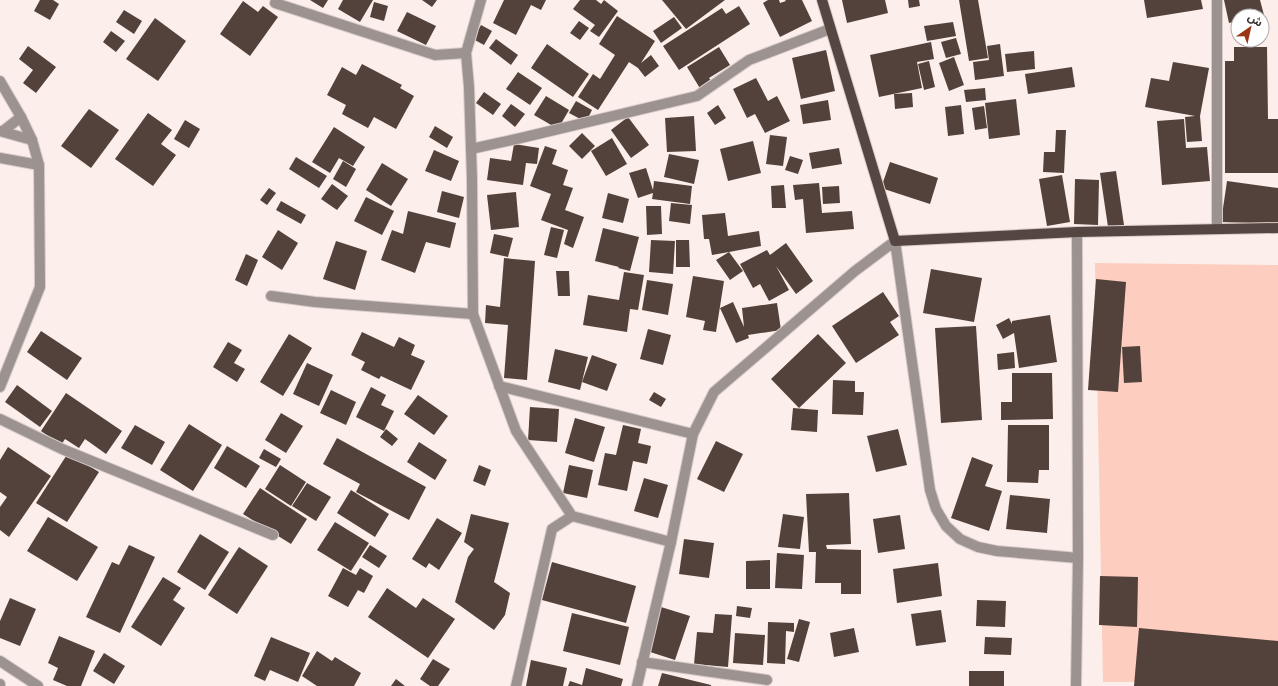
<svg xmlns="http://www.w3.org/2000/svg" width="1278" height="686" font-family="'Varela Round','Noto Sans Arabic',sans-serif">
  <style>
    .green { fill: #fdcdbf }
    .building { fill: #53413b }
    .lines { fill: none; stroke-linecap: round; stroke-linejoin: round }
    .minor-casing { stroke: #d9ccc8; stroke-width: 12 }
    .major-casing { stroke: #d9ccc8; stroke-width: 12 }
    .minor { stroke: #9c9290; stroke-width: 10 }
    .major { stroke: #564642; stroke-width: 10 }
  </style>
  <rect width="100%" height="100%" fill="#fceeea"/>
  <polygon class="green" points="1095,263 1278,265 1278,681 1103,682"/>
  <g class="building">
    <polygon points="40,0 53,0 59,4 50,20 34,11"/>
    <polygon points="310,0 328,0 323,8"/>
    <polygon points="343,0 373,0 360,22 338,9"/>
    <polygon points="422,0 437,0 432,7"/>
    <polygon points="504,0 546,0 541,10 531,5 516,35 493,23"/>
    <polygon points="580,0 596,0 601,4 604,0 618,11 599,37 590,31 595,25 573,9"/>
    <polygon points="662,0 725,0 686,29"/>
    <polygon points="768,0 779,0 780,3 786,1 785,0 802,0 812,21 780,37 763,3"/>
    <polygon points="842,0 885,0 888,13 847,23"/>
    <polygon points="908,0 919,0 920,6 909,8"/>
    <polygon points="959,0 978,0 988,58 969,61"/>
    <polygon points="1144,0 1201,0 1203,9 1147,18"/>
    <polygon points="1224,0 1260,0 1264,15 1238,16 1238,21 1229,23"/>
    <polygon points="243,1 258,12 263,6 278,17 250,56 220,34"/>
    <polygon points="374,2 388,6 384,21 370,17"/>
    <polygon points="739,6 750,24 679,70 663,46 722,8 726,14"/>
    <polygon points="124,10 142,21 134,34 116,22"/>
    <polygon points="407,12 436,26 426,45 397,31"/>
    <polygon points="617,16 655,41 641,63 651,55 659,66 645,77 638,68 629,62 598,110 578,97 593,74 600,79 615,55 599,44"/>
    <polygon points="674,17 682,28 661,43 653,31"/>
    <polygon points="155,18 186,41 158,81 126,59"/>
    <polygon points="579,21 589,28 580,40 570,33"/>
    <polygon points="953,22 956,36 927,41 924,26"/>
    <polygon points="481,25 492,31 484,45 473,39"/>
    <polygon points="111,31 125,41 116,52 103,42"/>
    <polygon points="956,38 961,54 946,58 941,42"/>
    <polygon points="496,39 518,55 511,65 489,48"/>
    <polygon points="931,42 934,59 917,62 922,88 879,97 870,55"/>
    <polygon points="547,44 589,74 573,97 531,68"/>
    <polygon points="1000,44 1004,76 975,80 973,62 989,60 987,46"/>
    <polygon points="28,46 56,67 36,93 23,83 33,70 19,59"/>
    <polygon points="719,47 730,65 709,78 712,82 701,90 687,67"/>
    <polygon points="1234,47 1267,47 1268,119 1278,119 1278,173 1225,173 1225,61 1234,61"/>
    <polygon points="826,50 835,91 801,99 792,58"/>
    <polygon points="1034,51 1035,69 1007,72 1005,54"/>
    <polygon points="954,57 964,85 949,91 939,63"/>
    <polygon points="929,61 935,87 924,90 918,64"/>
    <polygon points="1173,62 1209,68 1200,116 1202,141 1187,142 1185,117 1195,116 1145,107 1151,78 1169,81"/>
    <polygon points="362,64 402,85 400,88 414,96 396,129 374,117 368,128 342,114 346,105 327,95 342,67 356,75"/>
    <polygon points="1072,67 1075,87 1028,94 1025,74"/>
    <polygon points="518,72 542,88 530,105 506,89"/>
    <polygon points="756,78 768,101 777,96 790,121 765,133 755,114 747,118 733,89"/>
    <polygon points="985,88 986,100 966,102 964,90"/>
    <polygon points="484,92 501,104 493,115 476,103"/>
    <polygon points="912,93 913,107 895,109 894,94"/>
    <polygon points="546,96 569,110 558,129 534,115"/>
    <polygon points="1016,99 1020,135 989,139 985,103"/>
    <polygon points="828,100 831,120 803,124 800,105"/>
    <polygon points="576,101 592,110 586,122 569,113"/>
    <polygon points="511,104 525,114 515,127 502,116"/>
    <polygon points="718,105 726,118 715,125 707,113"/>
    <polygon points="961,105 964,134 948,136 945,107"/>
    <polygon points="984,106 987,128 975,130 972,108"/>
    <polygon points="89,109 119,130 91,168 61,146"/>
    <polygon points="148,113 172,130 161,144 176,155 153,186 115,159"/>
    <polygon points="694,116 696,151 667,152 665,118"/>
    <polygon points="628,117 649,145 631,158 611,130"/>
    <polygon points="1184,119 1186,148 1207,147 1210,181 1162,185 1157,121"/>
    <polygon points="185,120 200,129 189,148 174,139"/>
    <polygon points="435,126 453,137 447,148 429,137"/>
    <polygon points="334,127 365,147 353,166 339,158 330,173 312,162"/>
    <polygon points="1056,130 1066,130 1064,173 1043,172 1044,152 1055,152"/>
    <polygon points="582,133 595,146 582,159 569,146"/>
    <polygon points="770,135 787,137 783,166 766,164"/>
    <polygon points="612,138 627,164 606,176 591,151"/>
    <polygon points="753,141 761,173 728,181 720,149"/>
    <polygon points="514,144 539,148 537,164 526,163 523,185 487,180 490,158 511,161"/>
    <polygon points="545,146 557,150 552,164 568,170 563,185 573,188 565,210 584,217 573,248 564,244 568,230 541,220 551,194 530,186"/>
    <polygon points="839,148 842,164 812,169 809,153"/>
    <polygon points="434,150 459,161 451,181 425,171"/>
    <polygon points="669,154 699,160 694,184 664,177"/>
    <polygon points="790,156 803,160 798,174 785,170"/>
    <polygon points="296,157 327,176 319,188 289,169"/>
    <polygon points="343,161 356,169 346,187 333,179"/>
    <polygon points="890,162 938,178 930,204 881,188"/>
    <polygon points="382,163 408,179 391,206 366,190"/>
    <polygon points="646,168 653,190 654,181 692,186 690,204 652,199 653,193 638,198 629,173"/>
    <polygon points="1116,171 1124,225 1108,227 1100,173"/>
    <polygon points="1062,175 1070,222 1047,226 1039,179"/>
    <polygon points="1075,179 1099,180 1098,225 1074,224"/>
    <polygon points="1227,181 1278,188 1278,224 1221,222"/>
    <polygon points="819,183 822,213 852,211 854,229 806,233 803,199 795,200 793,185"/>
    <polygon points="332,184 348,196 337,210 321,199"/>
    <polygon points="784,185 786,208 772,208 771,186"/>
    <polygon points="839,186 840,203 823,204 822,187"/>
    <polygon points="269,188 276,193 267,205 260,200"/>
    <polygon points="442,191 464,197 459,218 437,212"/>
    <polygon points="516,192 519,227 491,230 487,195"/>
    <polygon points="608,193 629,199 623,223 602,218"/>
    <polygon points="366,197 394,211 382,235 354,221"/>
    <polygon points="281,201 306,215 301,224 276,210"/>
    <polygon points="671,203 692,205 690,224 669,221"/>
    <polygon points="646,206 661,206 662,234 647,235"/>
    <polygon points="408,211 456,223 450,248 426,242 415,273 381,260 392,230 403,234"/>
    <polygon points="725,213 728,236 759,231 761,246 729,252 743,271 730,280 716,260 729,252 712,255 709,239 704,239 702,215"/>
    <polygon points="551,227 564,230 557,258 544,255"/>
    <polygon points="603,228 639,237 630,271 618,268 619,267 595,261"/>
    <polygon points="278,230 298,243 282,270 262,257"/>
    <polygon points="494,234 513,238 508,257 490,253"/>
    <polygon points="651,240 675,241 673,274 649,272"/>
    <polygon points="676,240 689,240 690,267 676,267"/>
    <polygon points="336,241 367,251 355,290 323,279"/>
    <polygon points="786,243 813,281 796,294 776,266 789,290 769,301 760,284 753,288 740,264 767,250 770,255"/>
    <polygon points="246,254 258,260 247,286 235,280"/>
    <polygon points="504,258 535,261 527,380 504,378 508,325 485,323 486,305 500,307"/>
    <polygon points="931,269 982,278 974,322 923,313"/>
    <polygon points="556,271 569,271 570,296 558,296"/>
    <polygon points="624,272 644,275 638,310 630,309 627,332 583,325 588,295 619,300"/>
    <polygon points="693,276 724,281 716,332 703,330 705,321 686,317"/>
    <polygon points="1096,279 1126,282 1118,392 1088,390"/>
    <polygon points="647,280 673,284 668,315 642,310"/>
    <polygon points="883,292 899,316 890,322 899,335 856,363 832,326"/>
    <polygon points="733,302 744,327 742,308 777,303 781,330 748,335 749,338 736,343 720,308"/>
    <polygon points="1050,315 1057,362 1019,368 1014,333 1003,339 996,325 1009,318 1012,324 1012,321"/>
    <polygon points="976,326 982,420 941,423 935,328"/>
    <polygon points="648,329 671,335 663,365 640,359"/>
    <polygon points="41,331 82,358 67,380 27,352"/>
    <polygon points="362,332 394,347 399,337 415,345 411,355 425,361 411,390 381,376 379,379 361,370 365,362 351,355"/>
    <polygon points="289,334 312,348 283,396 260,382"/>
    <polygon points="818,334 846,363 799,408 771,379"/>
    <polygon points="228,342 242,350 234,363 245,369 237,382 213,367"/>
    <polygon points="1140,346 1142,382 1124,383 1122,347"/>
    <polygon points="555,349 588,357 580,390 548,382"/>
    <polygon points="1014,352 1015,368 998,370 997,354"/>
    <polygon points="592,355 617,364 607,391 582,382"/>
    <polygon points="307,363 333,375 319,406 293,394"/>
    <polygon points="1012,373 1052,373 1053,419 1001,420 1001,402 1012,402"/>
    <polygon points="833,380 855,381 855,392 864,392 863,415 832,414"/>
    <polygon points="17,385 52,411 40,427 5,402"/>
    <polygon points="371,387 386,395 381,405 394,411 384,431 356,417"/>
    <polygon points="331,390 356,402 346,425 320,413"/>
    <polygon points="654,392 666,399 661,407 649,400"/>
    <polygon points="66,393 122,431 106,454 85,439 79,448 65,439 61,445 41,431"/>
    <polygon points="418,395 448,416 434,435 404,414"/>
    <polygon points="530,407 559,409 557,442 528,440"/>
    <polygon points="793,408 818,410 817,432 791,430"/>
    <polygon points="281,413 303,426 286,453 265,440"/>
    <polygon points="575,418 605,427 594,462 565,453"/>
    <polygon points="189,424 222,445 193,491 160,470"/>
    <polygon points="135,425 165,442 152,465 121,448"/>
    <polygon points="623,425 641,429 638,443 651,446 647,464 633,461 627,491 598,485 605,453 616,455"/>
    <polygon points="1008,425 1049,425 1049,470 1039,470 1038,483 1007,482"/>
    <polygon points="386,429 398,439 392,446 380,437"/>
    <polygon points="898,429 907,465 876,472 867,436"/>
    <polygon points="337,438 426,487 409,520 356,492 360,484 323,464"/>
    <polygon points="716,441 743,454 724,492 697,479"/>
    <polygon points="419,442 447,460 435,480 407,462"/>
    <polygon points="227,446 260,466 246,488 214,468"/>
    <polygon points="8,447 51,476 9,537 0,530 0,507 7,497 0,492 0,460"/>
    <polygon points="264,449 281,459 276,467 259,458"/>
    <polygon points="68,453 99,472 67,522 36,503"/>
    <polygon points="972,457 993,465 985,486 1002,491 989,531 951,518"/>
    <polygon points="280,465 306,482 291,506 265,489"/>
    <polygon points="479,465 491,470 485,486 473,481"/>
    <polygon points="569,465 593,470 587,498 563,493"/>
    <polygon points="644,478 668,485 658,518 634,511"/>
    <polygon points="307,483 331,497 316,521 292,506"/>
    <polygon points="260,488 307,519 291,544 243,514"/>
    <polygon points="351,490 389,514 375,537 337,513"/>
    <polygon points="849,493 851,544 826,545 827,549 861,550 861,594 841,594 841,583 815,583 816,552 809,552 806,494"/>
    <polygon points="1010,495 1050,499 1047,533 1006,529"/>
    <polygon points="471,514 509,523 494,582 510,593 505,615 494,630 455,602 468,557 474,549 464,542"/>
    <polygon points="783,514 804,517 800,549 778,547"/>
    <polygon points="900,515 905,549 878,553 873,519"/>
    <polygon points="48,517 98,547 77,581 27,551"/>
    <polygon points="437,518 462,533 439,570 429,563 426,568 412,559"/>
    <polygon points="335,522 369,543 351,571 317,550"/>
    <polygon points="200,534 229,552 205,590 177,572"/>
    <polygon points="684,539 714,543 709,578 679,574"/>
    <polygon points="129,545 155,557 120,633 86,617 112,562 119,565"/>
    <polygon points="370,545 387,556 379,568 362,557"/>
    <polygon points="239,547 268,566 237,614 208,595"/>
    <polygon points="777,553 804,555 802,589 775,588"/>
    <polygon points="770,560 770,589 746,589 746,561"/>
    <polygon points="552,562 636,586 626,623 542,600"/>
    <polygon points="938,563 942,596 897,603 893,569"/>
    <polygon points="343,568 356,575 360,568 373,576 364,593 358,590 348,607 328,596"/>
    <polygon points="1100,576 1138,577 1137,627 1099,625"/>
    <polygon points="163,577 181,588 173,600 185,608 161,646 131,627"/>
    <polygon points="387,588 416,608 423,598 455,619 428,658 368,617"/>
    <polygon points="10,598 36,609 20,646 0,638 0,621"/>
    <polygon points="977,600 1006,601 1005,627 976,626"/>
    <polygon points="737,606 752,608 750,618 736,616"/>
    <polygon points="661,607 690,616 675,660 647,651"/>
    <polygon points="941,610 946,642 916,646 911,614"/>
    <polygon points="572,613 629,627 620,665 563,651"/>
    <polygon points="715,614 732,615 728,667 694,664 697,632 713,633"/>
    <polygon points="799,619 810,622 799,662 787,659"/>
    <polygon points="768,622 794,623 794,632 786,631 785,664 767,663"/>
    <polygon points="854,628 859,652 834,657 830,633"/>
    <polygon points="1139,628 1278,641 1278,686 1134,686"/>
    <polygon points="735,633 765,635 763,665 733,663"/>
    <polygon points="59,636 95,651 81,686 67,686 53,680 58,668 48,663"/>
    <polygon points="271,637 310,653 298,682 270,670 265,681 254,676"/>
    <polygon points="985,637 1012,638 1011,655 984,654"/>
    <polygon points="317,651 332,661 335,657 361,673 354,686 317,686 302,676"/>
    <polygon points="104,653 125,666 114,684 93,671"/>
    <polygon points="433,659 450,669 438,686 430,686 420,679"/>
    <polygon points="531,660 567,668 563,686 526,686"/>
    <polygon points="586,668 623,679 621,686 568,686 570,681 582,685"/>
    <rect x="969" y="671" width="35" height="15"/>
    <polygon points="662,673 711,685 711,686 658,686"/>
    <polygon points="396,679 405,686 391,686"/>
  </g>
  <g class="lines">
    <g class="minor-casing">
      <g id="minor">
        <polyline points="481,0 466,53 469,87 472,179 473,314 516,431 572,516 671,542"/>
        <polyline points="1217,0 1217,229"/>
        <polyline points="275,3 435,55 466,53"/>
        <polyline points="0,81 21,117 32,140 39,165 40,287 0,387"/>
        <polyline points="0,131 32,140"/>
        <polyline points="3,131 21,117"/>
        <polyline points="471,149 525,137 697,96 749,60 830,29"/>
        <polyline points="0,158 39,165"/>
        <polyline points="271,296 315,302 473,314"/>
        <polyline points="499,386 693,434"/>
        <polyline points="0,419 62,449 273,535"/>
        <polyline points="0,661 38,686"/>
        <polyline points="642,662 767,680"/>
        <polyline points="0,684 0,686"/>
        <polyline points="516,686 552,529 572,516"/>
        <polyline points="637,686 671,542 693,434 714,392 855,271 895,241 930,490 936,509 946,526 960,539 978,547 997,551 1078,558"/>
        <polyline points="1076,686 1078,558 1077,232"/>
      </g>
    </g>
    <g class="major-casing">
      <polyline id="major" points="822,0 895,241 1077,232 1278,228"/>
    </g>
    <use href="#minor" class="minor"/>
    <use href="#major" class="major"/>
  </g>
  <g transform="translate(1250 28) rotate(34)"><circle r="19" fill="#ffffff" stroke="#b0acab"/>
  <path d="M0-3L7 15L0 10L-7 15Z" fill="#9c3416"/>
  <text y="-6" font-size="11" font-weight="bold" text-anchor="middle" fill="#39302e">ش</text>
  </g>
</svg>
